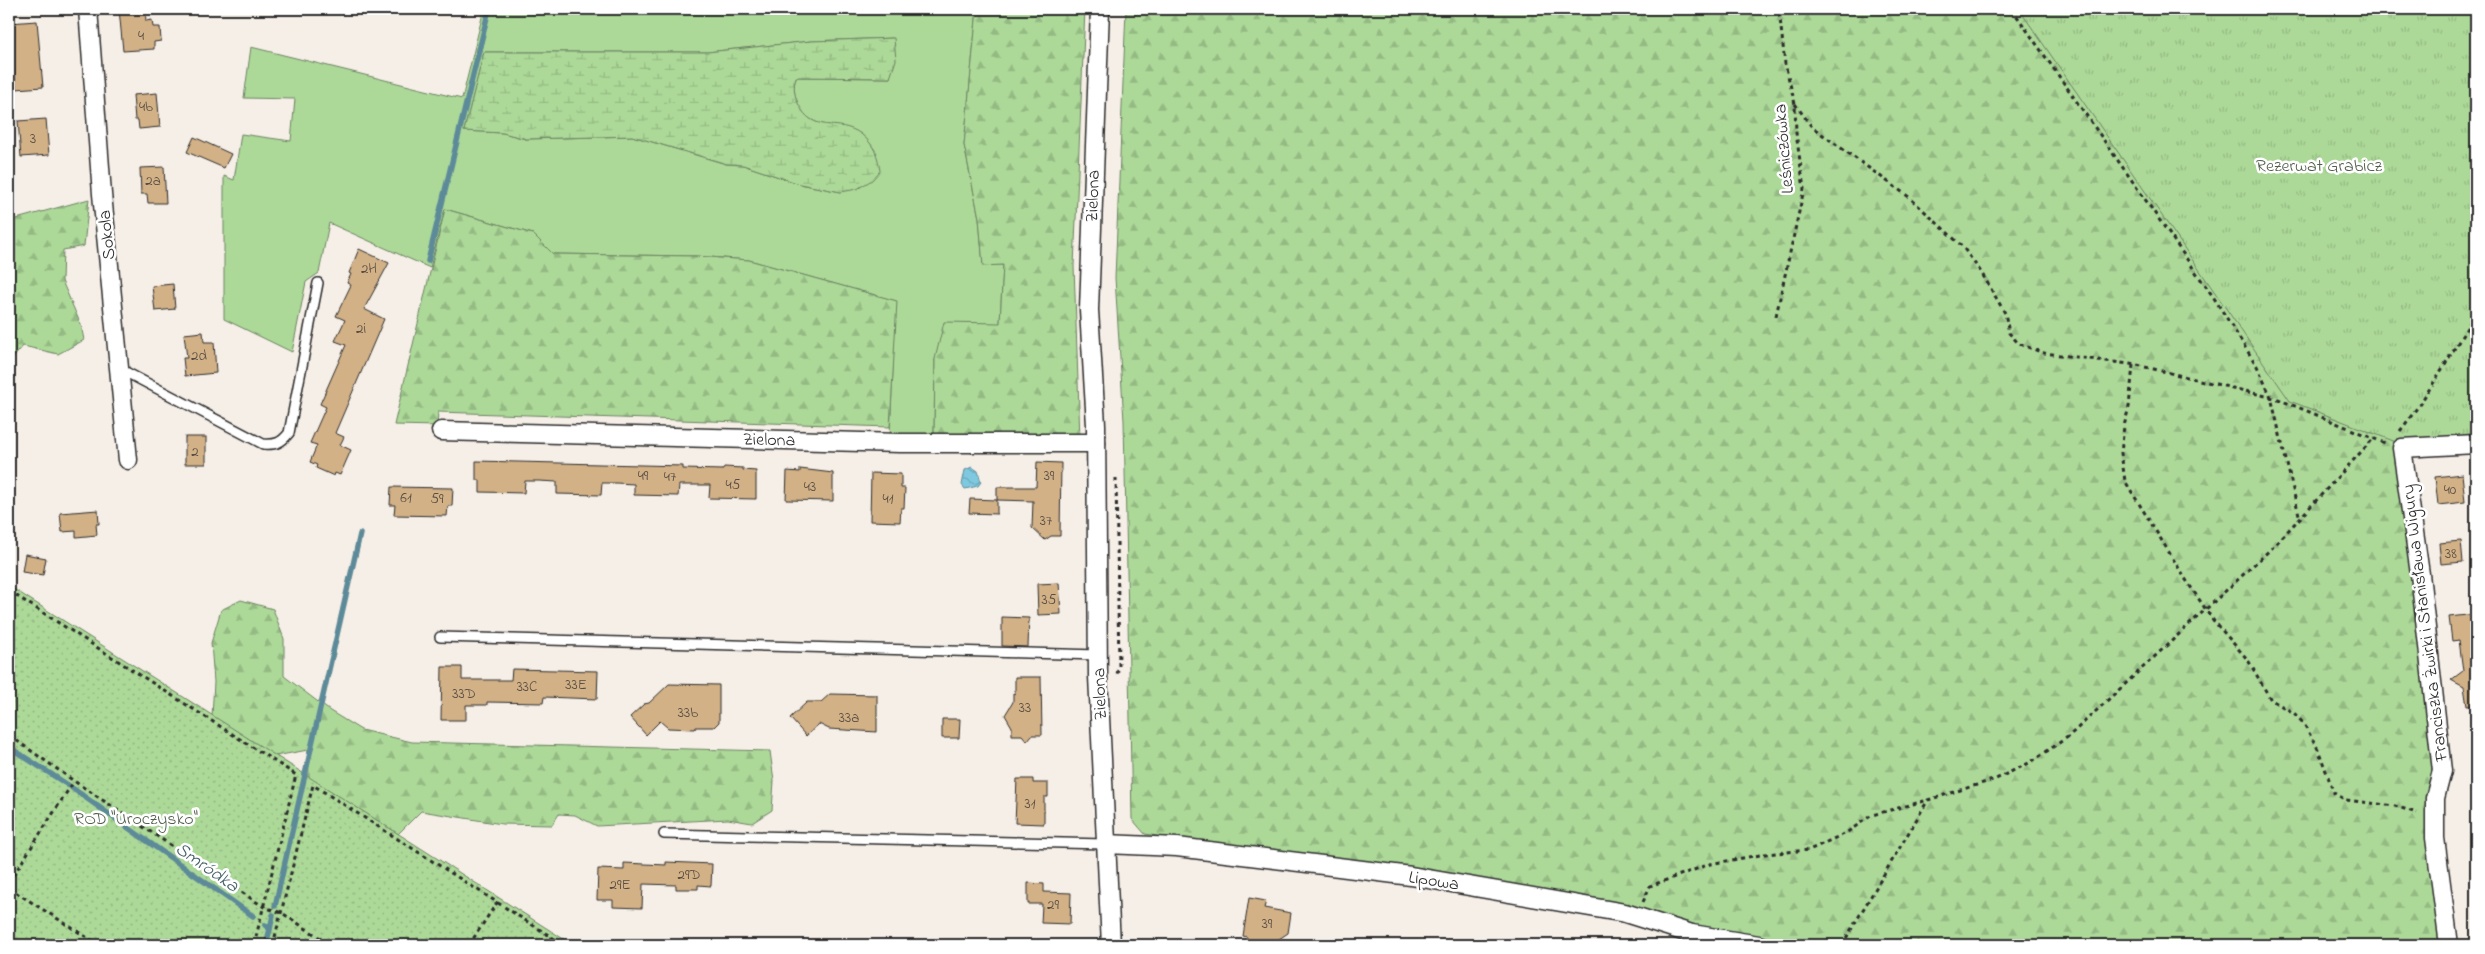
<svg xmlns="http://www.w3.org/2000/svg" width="2485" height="954" font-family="'Indie Flower',sans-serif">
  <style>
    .grass { fill: #acd998; stroke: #6c8262; fill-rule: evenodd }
    .forest { fill: url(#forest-firs); stroke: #6c8262 }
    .wetland { fill: url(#wetland-marsh); stroke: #6c8262 }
    .park { fill: url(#park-tufts); stroke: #6c8262 }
    .garden { fill: url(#garden-dots); stroke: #6c8262 }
    .water { fill: url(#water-waves); stroke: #5d8a98 }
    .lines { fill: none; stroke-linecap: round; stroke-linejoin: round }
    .stream { stroke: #5d8a98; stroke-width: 5.5 }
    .building { fill: #d3b186; stroke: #2b2b2b }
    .lane-casing { stroke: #2b2b2b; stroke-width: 12 }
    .street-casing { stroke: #2b2b2b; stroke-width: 21 }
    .path { stroke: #2b2b2b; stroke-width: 3; stroke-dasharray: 4 4; stroke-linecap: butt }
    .lane { stroke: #fff; stroke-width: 9 }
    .street { stroke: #fff; stroke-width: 18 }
    .labels { text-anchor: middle; stroke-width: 5; stroke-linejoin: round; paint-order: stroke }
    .number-label { font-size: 15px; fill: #554c42 }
    .street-label { font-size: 18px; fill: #2b2b2b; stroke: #fff }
    .park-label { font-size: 18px; fill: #525f4c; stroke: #fff }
    .water-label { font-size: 19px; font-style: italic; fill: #48626a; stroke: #fff }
  </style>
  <defs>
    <pattern id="forest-firs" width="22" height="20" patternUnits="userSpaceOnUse" patternTransform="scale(1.25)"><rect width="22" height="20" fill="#acd998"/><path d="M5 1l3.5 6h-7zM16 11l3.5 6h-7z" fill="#94ba83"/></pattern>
    <pattern id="wetland-marsh" width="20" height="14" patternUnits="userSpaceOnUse" patternTransform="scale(1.25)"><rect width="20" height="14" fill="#acd998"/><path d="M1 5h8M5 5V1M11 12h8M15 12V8" fill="none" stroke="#94ba83"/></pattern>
    <pattern id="park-tufts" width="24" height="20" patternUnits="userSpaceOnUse" patternTransform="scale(1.25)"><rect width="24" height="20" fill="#acd998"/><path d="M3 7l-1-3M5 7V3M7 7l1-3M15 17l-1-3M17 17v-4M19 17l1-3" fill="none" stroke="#94ba83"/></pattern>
    <pattern id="garden-dots" width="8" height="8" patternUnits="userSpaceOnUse" patternTransform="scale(1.25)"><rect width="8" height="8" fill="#acd998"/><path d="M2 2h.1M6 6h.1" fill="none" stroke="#94ba83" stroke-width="1.8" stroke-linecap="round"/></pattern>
    <pattern id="water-waves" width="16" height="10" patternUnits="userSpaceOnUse" patternTransform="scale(1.25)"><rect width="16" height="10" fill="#7fc9e0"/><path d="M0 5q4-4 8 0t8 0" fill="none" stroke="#68a3b6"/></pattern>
  </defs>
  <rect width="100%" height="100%" fill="#f6efe7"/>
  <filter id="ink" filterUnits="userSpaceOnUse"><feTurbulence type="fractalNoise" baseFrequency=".02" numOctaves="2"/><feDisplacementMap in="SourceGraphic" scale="10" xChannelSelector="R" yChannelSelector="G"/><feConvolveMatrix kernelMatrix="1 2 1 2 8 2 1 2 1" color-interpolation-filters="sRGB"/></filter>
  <g filter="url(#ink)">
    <path class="grass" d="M484 9H977L964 145 979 218 983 265H1003L1000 324 935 359 934 437 890 436 896 301 749 260 696 256 553 254 533 234 445 209 430 268 329 223 319 273 306 282 292 352 224 319V176L234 180 241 134 291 141 295 99 244 98 251 47 462 99ZM893 38 890 78 796 77C793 87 794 94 798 104 812 133 835 120 859 133 866 137 872 146 877 153L841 192 800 184 743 165 726 164 632 136 526 139 503 133 464 131 484 52H707L811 41Z"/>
    <g class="forest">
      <polygon points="977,9 1085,9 1074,266 1080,439 934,437 935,359 944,322 1000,323 1003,265 983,266 979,218 964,145"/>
      <polygon points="1126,9 2476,9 2397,439 2434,763 2428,792 2443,945 1813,945 1145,834 1132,819 1124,421 1115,278"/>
      <polygon points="89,199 84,246 63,250 62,281 81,325 84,340 58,354 23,346 9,363 9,221"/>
      <polygon points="445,209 533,234 553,254 696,256 749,260 897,301 890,427 438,412 437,426 394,425"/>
      <polygon points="241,600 273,609 284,639 284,676 330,711 361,730 412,742 770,751 774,781 772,810 752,823 728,819 597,826 575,815 559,814 552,825 502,824 421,811 398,834 309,778 308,750 275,756 212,716 214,682 211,643 221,610"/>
    </g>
    <path class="wetland" d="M894 38 896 60 890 78 796 77C793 86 794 94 798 103 813 136 838 117 861 134 874 144 878 156 880 171L872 180 857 189 841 192 800 184 743 165 727 164 632 136 526 139 503 133 464 131 484 52H707L811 41Z"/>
    <polygon class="park" points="2019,9 2476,9 2476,437 2396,442 2290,401"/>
    <polygon class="garden" points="9,586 573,945 9,945"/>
    <polygon class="water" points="972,467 978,471 981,482 978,486 965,489 962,485 965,470"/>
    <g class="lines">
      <g class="stream">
        <polyline points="428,261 489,9"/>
        <polyline points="9,747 68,785"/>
        <polyline points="72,788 253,916"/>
        <polyline points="275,906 360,534"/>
        <polyline points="265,925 270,929 266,945"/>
        <polyline points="270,929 273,915"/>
      </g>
    </g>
    <g class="building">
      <polygon points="119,9 145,9 146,21 152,20 153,27 160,27 161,41 154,42 154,49 123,51"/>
      <polygon points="37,21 43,87 16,89 9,23"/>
      <polygon points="157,93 160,127 139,129 138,120 135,120 133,95"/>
      <polygon points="46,119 49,155 21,157 18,121"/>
      <polygon points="194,137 231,154 224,168 187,152"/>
      <polygon points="164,167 166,203 148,203 147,194 141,194 140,168"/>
      <polygon points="359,249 389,263 364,309 384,319 335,433 344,437 340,445 351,450 340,475 335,473 334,476 316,468 317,465 310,462 317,445 310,443 326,407 320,404 346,345 335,341 345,320 336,316 351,285 347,283 351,274 349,273"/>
      <polygon points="173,284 175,309 155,311 152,286"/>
      <polygon points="203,332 204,342 214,342 216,373 185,376 183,358 187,358 184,334"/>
      <rect x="185" y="437" width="21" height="27"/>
      <polygon points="476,461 683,466 683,469 723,470 724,467 743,468 743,470 756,471 756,499 709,498 710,485 679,485 678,496 634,495 634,484 616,483 602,483 601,495 557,494 557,482 539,481 525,481 524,493 480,492 480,480 476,480"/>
      <polygon points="1037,462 1061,463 1060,536 1051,536 1045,540 1032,528 1033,501 997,500 997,487 1036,487"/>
      <polygon points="800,469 833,473 833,501 786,500 787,471 800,472"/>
      <polygon points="871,473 901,474 901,488 905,488 904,508 901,508 900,522 870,521"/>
      <polygon points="2462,474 2465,502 2438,505 2435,477"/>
      <polygon points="391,487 453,488 452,506 448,506 447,516 394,515 395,505 390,505"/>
      <polygon points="970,499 997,500 997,514 969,513"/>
      <polygon points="98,510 99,524 96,524 97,535 76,537 76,531 62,532 60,513"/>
      <polygon points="2461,541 2463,562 2441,564 2439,543"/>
      <polygon points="25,554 46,558 43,575 22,572"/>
      <polygon points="1059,583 1061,614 1038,615 1037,584"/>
      <polygon points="2476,614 2476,705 2467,706 2464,687 2451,680 2463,671 2459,640 2452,641 2449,617"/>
      <polygon points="1002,617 1029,618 1028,647 1002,646"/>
      <polygon points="442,667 462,667 462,680 511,680 512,669 598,671 597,699 544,697 543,703 487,702 487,705 466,705 466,720 441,720"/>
      <polygon points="1015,677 1041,677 1042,735 1032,735 1027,741 1022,735 1012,735 1012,727 1005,715 1013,702 1013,693 1015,694"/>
      <polygon points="669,684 719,685 719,722 714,727 696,727 695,729 668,728 660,721 646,735 630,717 644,704 649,703"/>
      <polygon points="830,694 877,695 877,732 829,729 819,724 806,736 790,718 807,702 821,702"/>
      <polygon points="942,719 960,719 959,738 942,738"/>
      <polygon points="1017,779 1033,779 1033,783 1048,783 1048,797 1044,797 1044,824 1015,823"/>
      <polygon points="666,862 712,864 711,886 698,885 698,889 676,889 676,885 643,884 642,908 613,907 613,900 597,900 598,869 624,870 624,863 666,865"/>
      <polygon points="1028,883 1044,884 1044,892 1071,893 1070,924 1041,923 1042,904 1028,904"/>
      <polygon points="1249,898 1266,901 1264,908 1291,913 1288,933 1276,941 1276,945 1246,945 1247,937 1243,936"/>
    </g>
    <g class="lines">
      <g class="lane-casing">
        <g id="lane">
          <path d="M120 369 263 444C276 445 281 443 289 433L318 283"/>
          <polyline points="440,637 1098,655"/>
          <polyline points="664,834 1105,844"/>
        </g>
      </g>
      <g class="street-casing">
        <g id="street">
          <polyline points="88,9 102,194 128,460"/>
          <polyline points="1100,9 1089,310 1096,425 1098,676 1111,945"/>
          <polyline points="441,431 900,443 1096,443"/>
          <polyline points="1105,844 1177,847 1411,876 1625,913 1692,934 1759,945"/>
          <polyline points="2449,945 2435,838 2435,798 2442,771 2420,574 2402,448 2476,444"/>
        </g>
      </g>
      <g class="path">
        <polyline points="2012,9 2214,298 2257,366 2271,397 2300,519"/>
        <polyline points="1795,104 1812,127 1909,197 1962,246 1981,272 2005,313 2009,333 2019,344 2044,353 2137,365 2278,399 2387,444"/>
        <polyline points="1776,316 1804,189 1796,133 1795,104 1785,64 1779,9"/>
        <polyline points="2133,365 2129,407 2124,426 2121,453 2125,481 2188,583 2213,620 2248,660 2271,700 2294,713 2304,724 2318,749 2334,793 2346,800 2395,806 2417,813"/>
        <path d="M2400 431C2429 394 2451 353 2476 313"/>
        <polyline points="1116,478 1119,666 1117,674"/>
        <polyline points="9,591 296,775 254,945"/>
        <polyline points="9,738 13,738 74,781 264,907 282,913 331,945"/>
        <polyline points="9,882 74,781"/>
        <polyline points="9,888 99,945"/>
        <polyline points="1643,902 1650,886 1710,864 1765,854 1809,850 1846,833 1872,815 1928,800"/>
        <polyline points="273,945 313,785 564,945"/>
        <polyline points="469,945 498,901"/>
        <polyline points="547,945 552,937"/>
        <polyline points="1842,945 1928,800 1996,779 2031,762 2069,736 2273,547 2373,439"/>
      </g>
      <use href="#lane" class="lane"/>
      <use href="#street" class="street"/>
    </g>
  </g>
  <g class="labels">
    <g class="number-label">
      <text x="141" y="40">4</text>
      <text x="146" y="111">4b</text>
      <text x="33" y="143">3</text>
      <text x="153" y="185">2a</text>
      <text x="369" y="273">2H</text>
      <text x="361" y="333">2i</text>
      <text x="199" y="360">2d</text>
      <text x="195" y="456">2</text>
      <text x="643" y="480">49</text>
      <text x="1049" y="480">39</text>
      <text x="670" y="481">47</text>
      <text x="733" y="489">45</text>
      <text x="810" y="491">43</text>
      <text x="2450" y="494">40</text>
      <text x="406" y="502">61</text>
      <text x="437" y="503">59</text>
      <text x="888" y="503">41</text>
      <text x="1046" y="525">37</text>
      <text x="2451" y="558">38</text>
      <text x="1049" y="604">35</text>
      <text x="576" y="689">33E</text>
      <text x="527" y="691">33C</text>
      <text x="464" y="698">33D</text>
      <text x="1025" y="712">33</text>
      <text x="688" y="717">33b</text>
      <text x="849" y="722">33a</text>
      <text x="1030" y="808">31</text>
      <text x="689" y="879">29D</text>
      <text x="620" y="889">29E</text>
      <text x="1053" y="909">29</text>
      <text x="1267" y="928">39</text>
    </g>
    <g class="street-label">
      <text transform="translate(1783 149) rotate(-95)" y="6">Leśniczówka</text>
      <text transform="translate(1092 196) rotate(-88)" y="6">Zielona</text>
      <text transform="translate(106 235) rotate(-96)" y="6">Sokola</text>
      <text transform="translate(769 439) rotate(1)" y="6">Zielona</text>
      <text transform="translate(2424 623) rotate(-97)" y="6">Franciszka Żwirki i Stanisława Wigury</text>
      <text transform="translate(1099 694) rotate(-92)" y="6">Zielona</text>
      <text transform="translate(1434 880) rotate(9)" y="6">Lipowa</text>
    </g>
    <g class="park-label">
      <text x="2319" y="171">Rezerwat Grabicz</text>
      <text x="136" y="824">ROD "Uroczysko"</text>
    </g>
    <g class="water-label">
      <text transform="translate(208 866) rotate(35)" y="7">Smródka</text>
    </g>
  </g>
  <rect width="2485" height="954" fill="none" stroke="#fff" stroke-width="30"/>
  <rect x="15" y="15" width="2455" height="924" fill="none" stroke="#2b2b2b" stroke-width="2" filter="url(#ink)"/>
</svg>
